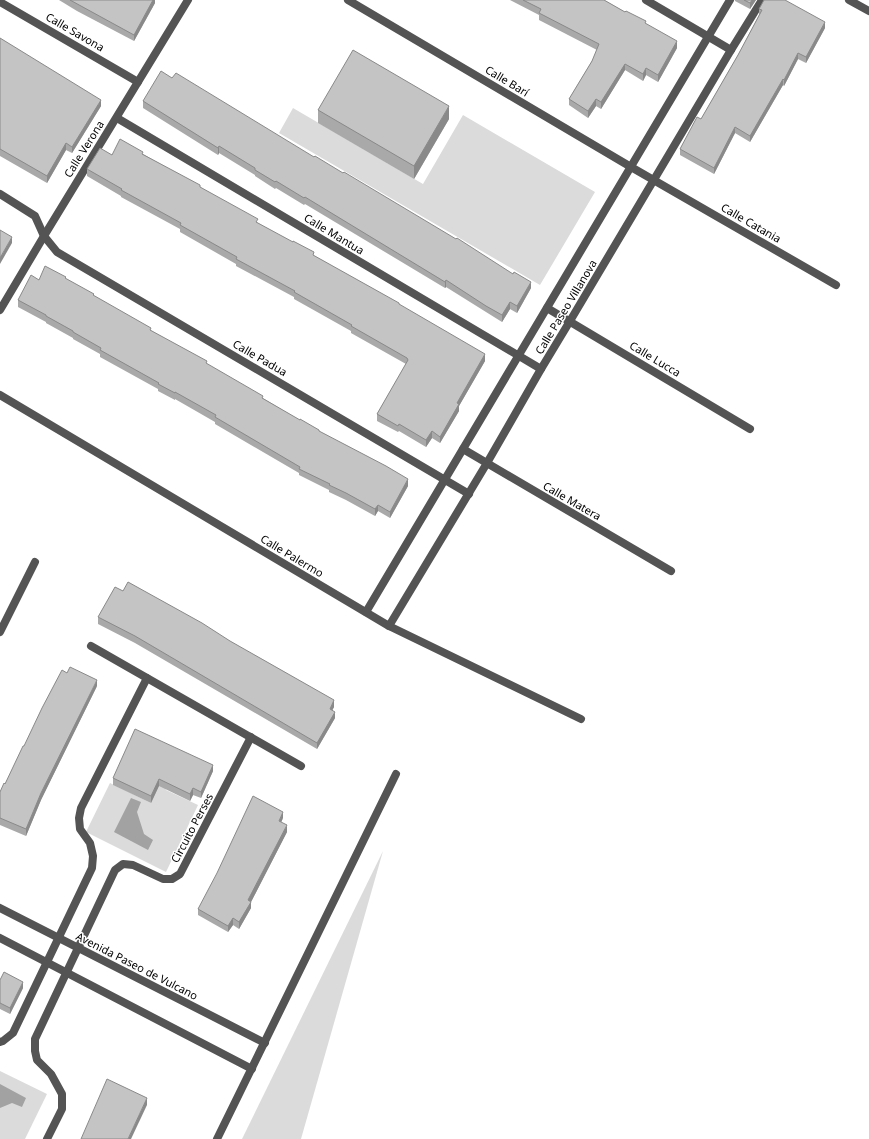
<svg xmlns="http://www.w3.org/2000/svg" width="869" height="1139" font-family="'Noto Sans',sans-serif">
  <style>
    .green { fill: #dbdbdb }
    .water { fill: #a2a2a2 }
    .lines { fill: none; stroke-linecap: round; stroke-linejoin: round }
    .minor { stroke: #545454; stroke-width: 8 }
    .wall { fill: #a9a9a9 }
    .shaded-wall { fill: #898989 }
    .building { fill: #c4c4c4; stroke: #898989 }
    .labels { text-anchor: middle; stroke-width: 3; stroke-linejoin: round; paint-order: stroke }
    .street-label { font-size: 11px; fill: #000; stroke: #fff }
  </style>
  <rect width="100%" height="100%" fill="#fff"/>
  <g class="green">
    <polygon points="293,108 423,184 463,115 595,192 540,285 279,133"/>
    <polygon points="162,780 166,790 198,805 166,872 86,832 110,783 151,803"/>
    <polygon points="383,851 301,1139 242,1139"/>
    <polygon points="0,1071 47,1094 25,1139 0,1139"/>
  </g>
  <g class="water">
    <polygon points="131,798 141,802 137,812 144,834 153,840 148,850 114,832"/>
    <polygon points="0,1084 26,1098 22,1107 12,1103 0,1108"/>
  </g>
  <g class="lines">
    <g class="minor">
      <polyline points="348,0 631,167 836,285"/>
      <polyline points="646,0 731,50"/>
      <polyline points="849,0 869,11"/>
      <polyline points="0,2 138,82"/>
      <polyline points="117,118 541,369"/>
      <polyline points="0,194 35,216 44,236 57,252 469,494"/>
      <polyline points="547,308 750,429"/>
      <polyline points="0,310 44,236 188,0"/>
      <polyline points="0,395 389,626 581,719"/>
      <polyline points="463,449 671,571"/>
      <polyline points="366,612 730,0"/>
      <polyline points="389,626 487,463 541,369 570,321 731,50 762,0"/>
      <polyline points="0,632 35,562"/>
      <polyline points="91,646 301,766"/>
      <polyline points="0,908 265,1043"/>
      <polyline points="0,938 252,1069"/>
      <polyline points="0,1042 3,1041 13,1033 92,868 93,856 90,843 80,829 79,818 81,808 147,678"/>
      <polyline points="47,1139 62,1109 62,1094 51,1074 37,1060 35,1051 35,1039 115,870 123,864 133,865 163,879 172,879 180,874 251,737"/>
      <polyline points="217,1139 396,774"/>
    </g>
  </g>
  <g class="wall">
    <polygon points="59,0 155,0 155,3 134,41 77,11"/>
    <polygon points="510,0 604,0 646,24 677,48 658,82 646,75 643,81 625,70 601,109 596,106 588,118 569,105 569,99 592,61 597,50 539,20 539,15"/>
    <polygon points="735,0 756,0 750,9 735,1"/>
    <polygon points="759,9 825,28 806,63 798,59 784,86 783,85 750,142 735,133 714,174 680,155 680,149 701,119 738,55 759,15"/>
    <polygon points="0,38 101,106 72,153 66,150 47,183 0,156"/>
    <polygon points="172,78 531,288 517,313 510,309 502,322 446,287 445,288 305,204 304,205 276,188 275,189 255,176 255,175 219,153 218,155 143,108 143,101"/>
    <polygon points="318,110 449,119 414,179 318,123"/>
    <polygon points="143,154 200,187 258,223 399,305 485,361 459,406 459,411 440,443 432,438 426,447 399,431 398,432 377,421 377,414 406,364 351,333 351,331 294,299 294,297 236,266 236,264 180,232 180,229 121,197 121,196 87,176 87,169 112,155"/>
    <polygon points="66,279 408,486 390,518 378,511 375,516 346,500 329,492 329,490 299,475 299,473 215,424 215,422 175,399 175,400 158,391 158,389 100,357 100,354 73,339 73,338 46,323 46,322 18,307 18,300 39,280"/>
    <polygon points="98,617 334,707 332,710 335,718 317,749 135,643 98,624"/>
    <polygon points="97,686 41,800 26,836 0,825 0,792 5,784 24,746"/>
    <polygon points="213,771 201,798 193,795 190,801 159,786 151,803 113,785 113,778"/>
    <polygon points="283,818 281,822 287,832 251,902 251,908 239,929 233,925 228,932 198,915 198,909"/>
    <polygon points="0,980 23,988 10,1014 0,1009"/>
  </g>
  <g class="shaded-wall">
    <polygon points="153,0 155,0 155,3 134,41 134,35"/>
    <polygon points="752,0 756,0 750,9 750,3"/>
    <polygon points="825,22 825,28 806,63 806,57"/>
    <polygon points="677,41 677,48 658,82 658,75"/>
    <polygon points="798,53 798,59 784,86 784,80"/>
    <polygon points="625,64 625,70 601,109 601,102"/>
    <polygon points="646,68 646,75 643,81 643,74"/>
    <polygon points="783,79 783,85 750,142 750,136"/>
    <polygon points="596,99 596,106 588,118 588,111"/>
    <polygon points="101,100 101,106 72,153 72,147"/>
    <polygon points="449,106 449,119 414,179 414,166"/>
    <polygon points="735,127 735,133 714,174 714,168"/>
    <polygon points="66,143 66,150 47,183 47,176"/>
    <polygon points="219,146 219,153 218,155 218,148"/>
    <polygon points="12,237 12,243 0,264 0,258"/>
    <polygon points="446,280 446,287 445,288 445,282"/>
    <polygon points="531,282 531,288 517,313 517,306"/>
    <polygon points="510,302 510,309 502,322 502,315"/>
    <polygon points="485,354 485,361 459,406 459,411 440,443 440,437 457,403"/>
    <polygon points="432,431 432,438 426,447 426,440"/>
    <polygon points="408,479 408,486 390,518 390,512"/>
    <polygon points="378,505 378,511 375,516 375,509"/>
    <polygon points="97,680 97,686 41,800 26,836 26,829 41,793"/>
    <polygon points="334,700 334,707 330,715 330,709"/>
    <polygon points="335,712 335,718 317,749 317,743"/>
    <polygon points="213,765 213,771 201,798 201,792"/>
    <polygon points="159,779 159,786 151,803 151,796"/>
    <polygon points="193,788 193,795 190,801 190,794"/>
    <polygon points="283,812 283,818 279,827 279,821"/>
    <polygon points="287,825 287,832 251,902 251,908 239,929 239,922 248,900"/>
    <polygon points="233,918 233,925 228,932 228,926"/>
    <polygon points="23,982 23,988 10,1014 10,1008"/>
    <polygon points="147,1098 147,1105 131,1139 128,1139"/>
  </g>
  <g class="building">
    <polygon points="70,0 153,0 134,35"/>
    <polygon points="523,0 604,0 625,12 626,11 646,21 645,23 677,41 658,75 646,68 643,74 625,64 601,102 596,99 588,111 569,99 592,61 599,44 539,13 541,9"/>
    <polygon points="744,0 752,0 750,3"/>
    <polygon points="764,0 785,0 825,22 806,57 798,53 784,80 783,79 750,136 735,127 714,168 680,149 697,117 701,119 738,55 762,10 759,9"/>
    <polygon points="0,38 101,100 72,147 66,143 47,176 0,149"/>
    <polygon points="353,50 449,106 414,166 318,110"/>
    <polygon points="161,71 172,78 176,73 314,157 315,156 343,173 344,172 456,239 457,238 513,274 514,272 531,282 517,306 510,302 502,315 486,306 446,280 445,282 305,197 304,198 276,181 275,182 255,170 255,168 219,146 218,148 143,101"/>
    <polygon points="120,139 143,152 142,154 200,185 200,187 258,219 256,222 293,242 293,241 314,252 313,255 399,303 399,304 485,354 457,403 459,404 440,437 432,431 426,440 399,424 398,426 377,414 408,360 407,358 351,326 352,325 294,292 295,291 236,259 237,257 180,225 181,223 121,190 122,189 87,169 100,148 112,155"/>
    <polygon points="0,230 12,237 0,258"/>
    <polygon points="45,266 66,277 65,278 94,294 93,295 151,328 150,330 207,361 206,363 263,396 262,398 300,420 300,419 319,430 319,431 386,466 408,479 390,512 378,505 375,509 346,493 329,485 330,484 299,469 300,467 215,417 216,415 175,392 175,393 158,384 159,383 100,350 101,348 73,332 73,331 46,316 46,315 18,300 31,275 39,280"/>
    <polygon points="128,582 202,623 230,641 334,700 330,709 335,712 317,743 135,636 98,617 115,587 123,591"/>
    <polygon points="70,667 97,680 41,793 26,829 0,818 0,792 4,783 5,784 23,746 24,746 42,708 62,670 67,673"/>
    <polygon points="135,729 213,765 201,792 193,788 190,794 159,779 151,796 113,778"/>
    <polygon points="253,796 283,812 279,821 287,825 248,900 251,902 239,922 233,918 228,926 198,909 217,873"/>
    <polygon points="4,972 23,982 10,1008 0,1003 0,980"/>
    <polygon points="107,1079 147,1098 128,1139 81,1139"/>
  </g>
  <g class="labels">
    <g class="street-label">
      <text transform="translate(75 32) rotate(30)" y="4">Calle Savona</text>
      <text transform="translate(507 81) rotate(31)" y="4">Calle Barí</text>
      <text transform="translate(84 149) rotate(-58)" y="4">Calle Verona</text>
      <text transform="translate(751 223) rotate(30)" y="4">Calle Catania</text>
      <text transform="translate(334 234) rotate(31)" y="4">Calle Mantua</text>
      <text transform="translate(566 307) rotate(-59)" y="4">Calle Paseo Villanova</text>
      <text transform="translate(260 358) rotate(30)" y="4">Calle Padua</text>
      <text transform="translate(655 359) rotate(31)" y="4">Calle Lucca</text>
      <text transform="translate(572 501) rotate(30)" y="4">Calle Matera</text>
      <text transform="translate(292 556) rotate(31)" y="4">Calle Palermo</text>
      <text transform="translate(192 828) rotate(-62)" y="4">Circuito Perses</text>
      <text transform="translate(137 966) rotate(27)" y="4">Avenida Paseo de Vulcano</text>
    </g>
  </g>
</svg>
